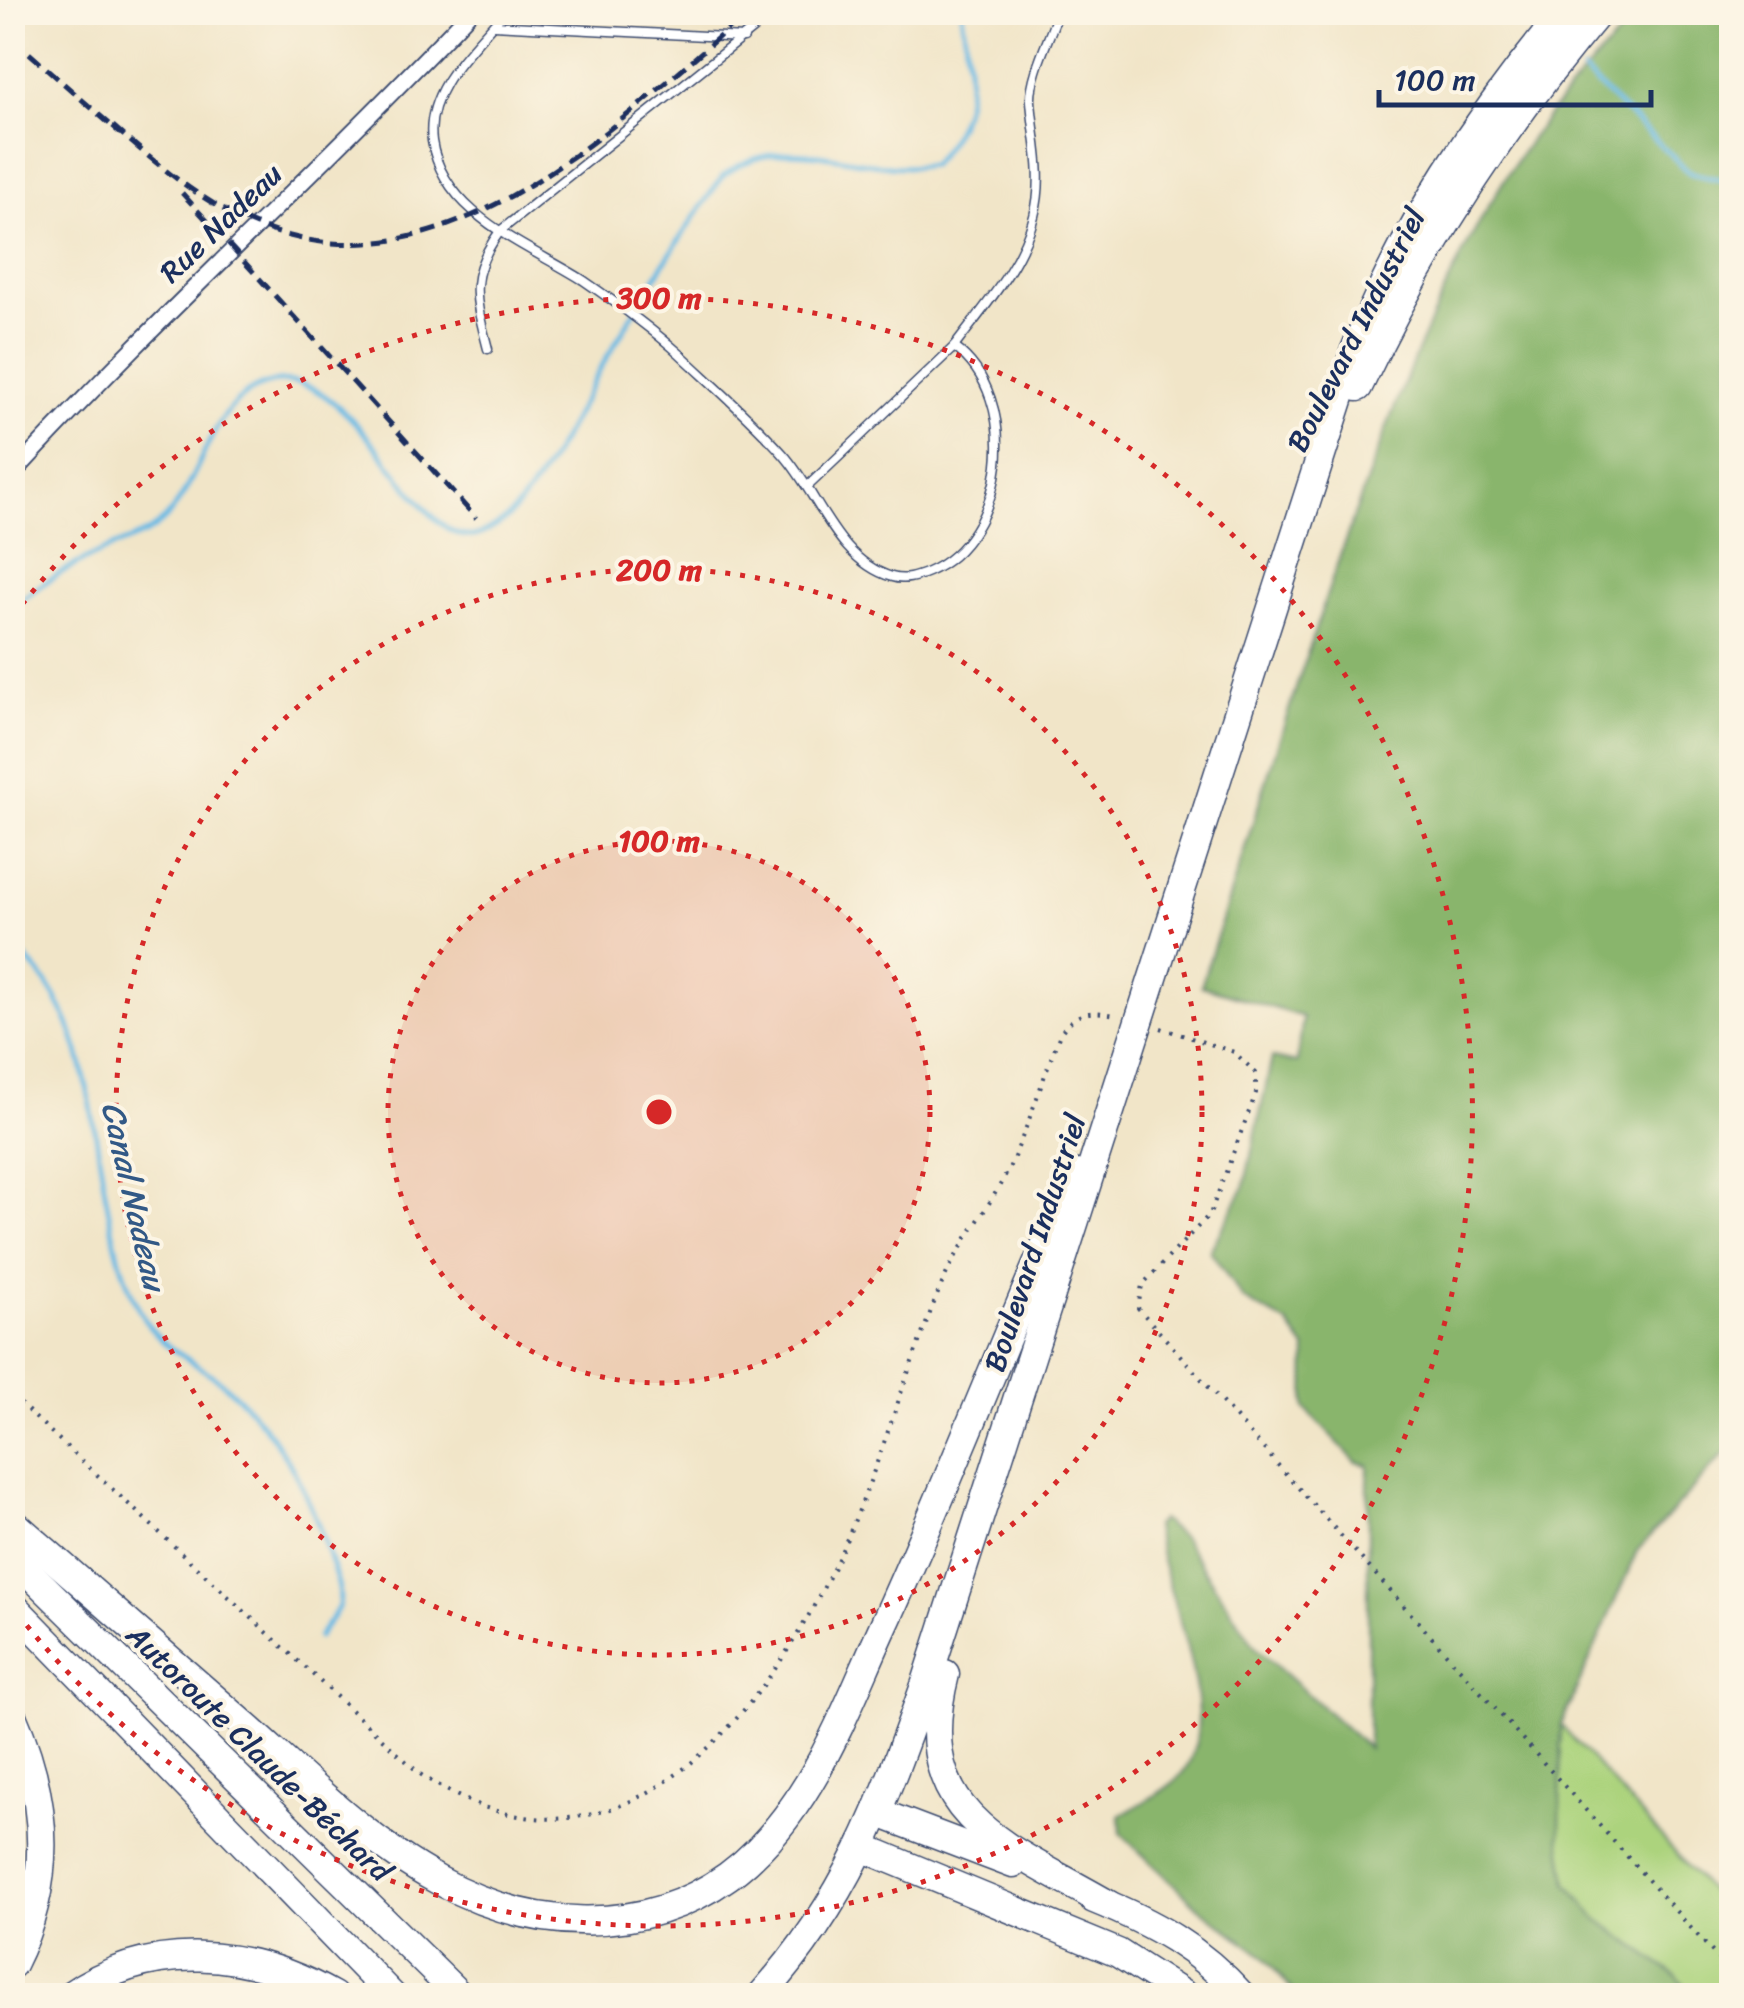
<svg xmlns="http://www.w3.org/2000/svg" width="1744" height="2008" font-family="Sriracha,sans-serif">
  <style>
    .green { fill: #acd37d; stroke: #64816e; stroke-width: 2.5 }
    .forest { fill: #89b56c; stroke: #527265; stroke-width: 2.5 }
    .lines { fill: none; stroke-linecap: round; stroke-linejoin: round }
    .stream { stroke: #68bae4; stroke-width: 5 }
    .lane-casing { stroke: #3b4a6e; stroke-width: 11 }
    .street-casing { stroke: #3b4a6e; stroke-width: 19 }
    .highway-casing { stroke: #3b4a6e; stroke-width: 31 }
    .path { stroke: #3b4a6e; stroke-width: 4; stroke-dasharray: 2.5 8; stroke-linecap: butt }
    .lane { stroke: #fff; stroke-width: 8 }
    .street { stroke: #fff; stroke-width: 15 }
    .highway { stroke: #fff; stroke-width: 28 }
    .rail { stroke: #1b2f5e; stroke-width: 5; stroke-dasharray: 15 8; stroke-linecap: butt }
    .ring { fill: none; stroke: #d62828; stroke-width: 5; stroke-dasharray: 5 10 }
    .labels { text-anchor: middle; stroke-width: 8; stroke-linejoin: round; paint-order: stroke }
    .street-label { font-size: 30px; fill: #1b2f5e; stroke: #fcf5e5 }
    .water-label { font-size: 32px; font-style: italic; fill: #325986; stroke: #fcf5e5 }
    .centre { fill: #d62828; stroke: #fcf5e5; stroke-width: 5 }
    .ring-label { font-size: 30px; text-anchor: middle; font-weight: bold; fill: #d62828; stroke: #fcf5e5; stroke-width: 8; stroke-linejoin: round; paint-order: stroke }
  </style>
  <rect width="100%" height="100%" fill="#fcf5e5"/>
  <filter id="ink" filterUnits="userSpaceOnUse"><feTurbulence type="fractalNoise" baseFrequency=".01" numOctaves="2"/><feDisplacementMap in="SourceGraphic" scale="20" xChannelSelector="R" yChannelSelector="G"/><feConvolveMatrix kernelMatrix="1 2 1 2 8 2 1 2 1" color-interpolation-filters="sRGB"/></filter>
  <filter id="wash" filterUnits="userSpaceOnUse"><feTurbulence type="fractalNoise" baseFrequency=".0048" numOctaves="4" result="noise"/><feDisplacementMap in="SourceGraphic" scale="40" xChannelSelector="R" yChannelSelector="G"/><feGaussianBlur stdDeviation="2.25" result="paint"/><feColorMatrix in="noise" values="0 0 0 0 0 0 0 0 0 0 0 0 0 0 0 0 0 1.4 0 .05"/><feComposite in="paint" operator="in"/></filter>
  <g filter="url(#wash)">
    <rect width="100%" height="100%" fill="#f1e5c8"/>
    <polygon class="green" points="1561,1725 1731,1915 1731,1995 1480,1996"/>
    <path class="forest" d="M1640 13H1731L1732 1445 1637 1551 1561 1725 1560 1838 1567 1883 1596 1918 1675 1975 1694 1995H1296L1263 1956 1199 1908 1121 1834 1120 1816C1139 1804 1170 1790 1183 1772 1227 1715 1162 1591 1155 1526L1161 1520 1183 1538 1256 1648 1368 1748V1465L1356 1462 1305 1408 1306 1349 1288 1324 1243 1299 1210 1251 1244 1188 1272 1058 1297 1063 1303 1017 1201 986C1250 834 1296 681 1349 530 1395 401 1443 273 1518 158 1553 104 1596 58 1640 13Z"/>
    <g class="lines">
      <g class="stream">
        <polyline points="1508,12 1514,18"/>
        <polyline points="1583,71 1690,173 1732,182"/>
        <path d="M12 609C38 583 74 564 108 549 128 540 151 535 167 517 197 484 209 422 242 397 344 319 413 556 478 535 488 531 503 523 510 515 552 470 577 407 609 354 644 295 682 232 723 176 789 125 858 177 931 165 979 110 970 81 962 12"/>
        <path d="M12 947C117 1024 81 1215 145 1320 163 1351 200 1363 226 1386 279 1433 307 1488 328 1553 332 1568 343 1589 339 1605 336 1615 324 1628 318 1637"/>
      </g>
    </g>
  </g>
  <g filter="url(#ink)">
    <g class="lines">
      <g class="lane-casing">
        <g id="lane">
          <path d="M504 12C473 49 425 89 432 141 443 215 528 245 583 280 615 302 651 328 680 354 714 386 752 419 783 454 819 494 836 560 892 577 904 581 916 577 928 572 1007 539 1024 397 954 347L808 486"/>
          <polyline points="494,25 744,38"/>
          <path d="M954 347C984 307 1022 265 1034 216 1045 175 1034 141 1031 101 1030 75 1050 38 1058 12"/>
          <path d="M488 349C475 298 467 277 500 231L774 12"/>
        </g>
      </g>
      <g class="street-casing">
        <path id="street" d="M12 475C159 315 321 170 470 12"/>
      </g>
      <g class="highway-casing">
        <g id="highway">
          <path d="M1358 387C1422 251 1501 127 1599 12"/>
          <path d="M12 1522C91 1592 171 1660 250 1730 309 1783 368 1842 438 1880 528 1930 641 1939 728 1876 809 1817 844 1712 884 1625 952 1476 1010 1324 1076 1174"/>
          <polyline points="12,1556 460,1996"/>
          <polyline points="12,1605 392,1996"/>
          <path d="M945 1674C908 1818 1005 1844 1109 1905"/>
          <path d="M12 1716C48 1798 54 1882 12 1964"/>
          <polyline points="879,1813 1013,1864"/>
          <polyline points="864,1848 1118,1953 1185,1996"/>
          <path d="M1094 1899C1153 1923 1199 1948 1242 1996"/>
          <path d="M69 1996C151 1939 249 1948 333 1996"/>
          <path d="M761 1996C850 1897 882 1805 926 1683L1355 350C1406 225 1478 116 1565 12"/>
        </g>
      </g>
      <g class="path">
        <polyline points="1161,1028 1234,1052 1256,1073 1256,1093 1210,1214 1142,1285 1138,1308 1732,1974"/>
        <path d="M12 1396 420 1774C609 1902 754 1731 833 1569 877 1479 902 1379 941 1286 958 1245 989 1209 1009 1168 1029 1125 1043 1078 1060 1034 1075 1011 1092 1009 1118 1016"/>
      </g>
      <use href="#lane" class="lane"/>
      <use href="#street" class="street"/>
      <use href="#highway" class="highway"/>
      <g class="rail">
        <polyline points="12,38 121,134"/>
        <path d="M113 126C151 159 190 193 236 216 433 314 610 128 748 12"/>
        <polyline points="182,193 476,518"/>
      </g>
    </g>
  </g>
  <circle cx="659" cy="1112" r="271" fill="#d62828" fill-opacity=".12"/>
  <g class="ring">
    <circle cx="659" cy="1112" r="271"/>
    <circle cx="659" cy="1112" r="543"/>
    <path d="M13 616A814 814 0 1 1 13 1608"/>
  </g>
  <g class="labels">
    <g class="street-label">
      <text transform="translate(221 223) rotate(-44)" y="10">Rue Nadeau</text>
      <text transform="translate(1356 330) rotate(-63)" y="10">Boulevard Industriel</text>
      <text transform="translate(1035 1243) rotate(-72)" y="10">Boulevard Industriel</text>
      <text transform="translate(259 1753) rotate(44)" y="10">Autoroute Claude-Béchard</text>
    </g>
    <g class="water-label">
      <text transform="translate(134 1196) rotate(77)" y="11">Canal Nadeau</text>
    </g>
  </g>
  <circle cx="659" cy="1112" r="15" class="centre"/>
  <g class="ring-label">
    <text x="659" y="308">300 m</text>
    <text x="659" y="580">200 m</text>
    <text x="659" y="851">100 m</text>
  </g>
  <rect width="1744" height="2008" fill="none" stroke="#fcf5e5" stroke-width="50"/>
  <path d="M1379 90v15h272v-15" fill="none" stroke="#1b2f5e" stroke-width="5"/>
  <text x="1394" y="90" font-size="30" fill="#1b2f5e" stroke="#fcf5e5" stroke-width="8" paint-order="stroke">100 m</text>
</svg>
